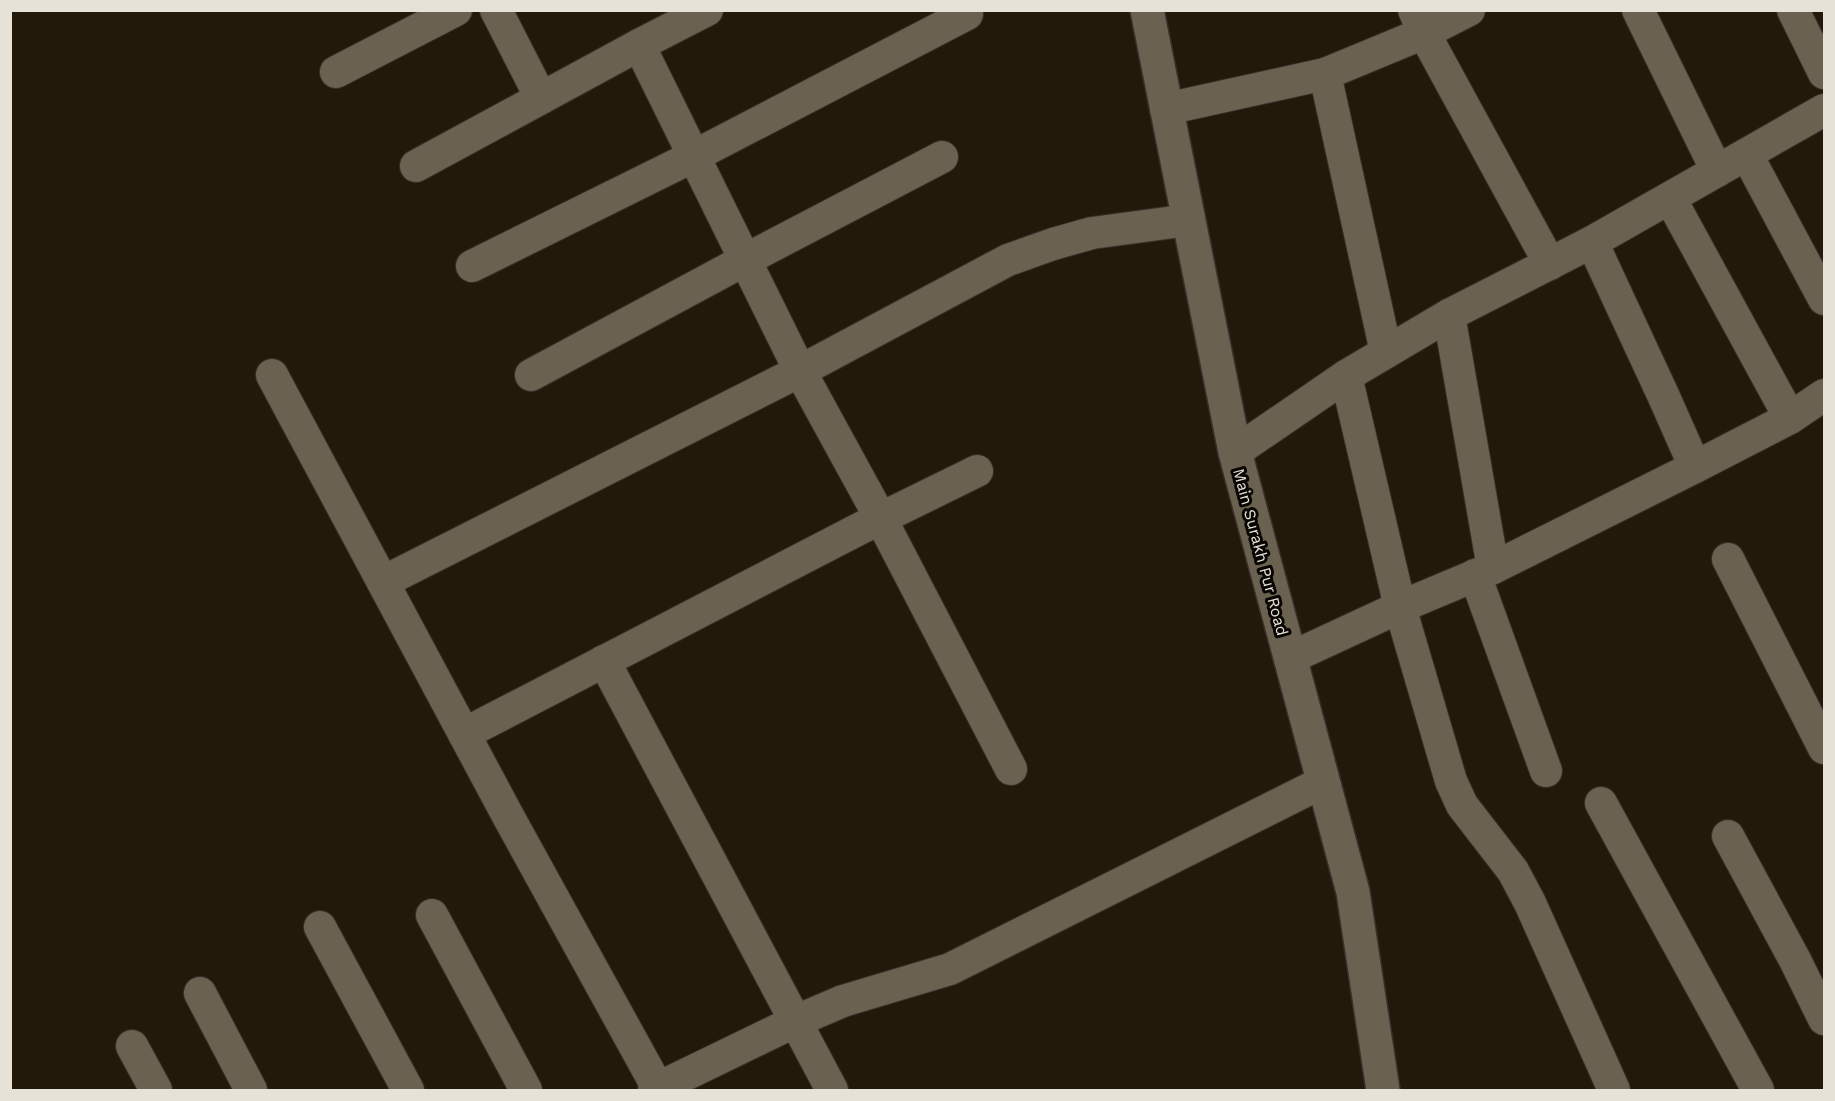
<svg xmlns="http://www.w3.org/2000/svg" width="1835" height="1101" font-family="'Work Sans',sans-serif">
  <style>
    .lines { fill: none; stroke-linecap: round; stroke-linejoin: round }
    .minor-casing { stroke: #37312b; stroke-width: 34 }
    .tertiary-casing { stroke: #37312b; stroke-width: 36 }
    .minor { stroke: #6b6150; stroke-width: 32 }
    .tertiary { stroke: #6b6150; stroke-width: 33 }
    .labels { text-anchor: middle; stroke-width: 6; stroke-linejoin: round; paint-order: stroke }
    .street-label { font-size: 16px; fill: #e7e2d8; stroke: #080502 }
  </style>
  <rect width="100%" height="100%" fill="#22190a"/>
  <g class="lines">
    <g class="minor-casing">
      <g id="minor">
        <polyline points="496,10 541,98"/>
        <polyline points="1414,10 1424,33 1550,264"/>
        <polyline points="1638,10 1717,171"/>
        <polyline points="1793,10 1824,73"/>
        <polyline points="639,45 800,371 881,519 1011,769"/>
        <polyline points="336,72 456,10"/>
        <polyline points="1325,74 1386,352"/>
        <polyline points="1166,109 1325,74 1424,33 1469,10"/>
        <polyline points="1747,155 1824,299"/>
        <polyline points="416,166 639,45 707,10"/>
        <polyline points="1670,198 1790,418"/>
        <polyline points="472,266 694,156 967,14"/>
        <polyline points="1449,315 1493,568"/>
        <polyline points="272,375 508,816 659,1090"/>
        <polyline points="531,375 745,260 942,157"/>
        <polyline points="1346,376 1400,607 1451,781 1462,805 1513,871 1530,903 1614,1090"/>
        <polyline points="1235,452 1346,376 1449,315 1592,242 1824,110"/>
        <polyline points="1695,467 1790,418 1824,395"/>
        <polyline points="1728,559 1824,748"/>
        <polyline points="1475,575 1546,771"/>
        <polyline points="383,582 800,371 1008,260 1053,244 1092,233 1189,220"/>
        <polyline points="1290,658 1400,607 1493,568 1695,467 1664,397 1592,242"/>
        <polyline points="604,661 832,1090"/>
        <polyline points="464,734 859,529 977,471"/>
        <polyline points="1601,803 1758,1090"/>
        <polyline points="1728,836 1795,960 1824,1019"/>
        <polyline points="432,915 526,1090"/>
        <polyline points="320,927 408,1090"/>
        <polyline points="200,993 251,1090"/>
        <polyline points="132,1046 156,1090"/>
        <polyline points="654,1090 794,1022 843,1001 950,969 1323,782"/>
      </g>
    </g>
    <g class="tertiary-casing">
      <polyline id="tertiary" points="1147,10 1235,452 1353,892 1383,1090"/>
    </g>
    <use href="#minor" class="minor"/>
    <use href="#tertiary" class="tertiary"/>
  </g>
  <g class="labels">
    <g class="street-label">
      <text transform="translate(1261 552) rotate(75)" y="6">Main Surakh Pur Road</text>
    </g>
  </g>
  <rect width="1835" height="1101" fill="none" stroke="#e7e2d8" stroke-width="24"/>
</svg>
